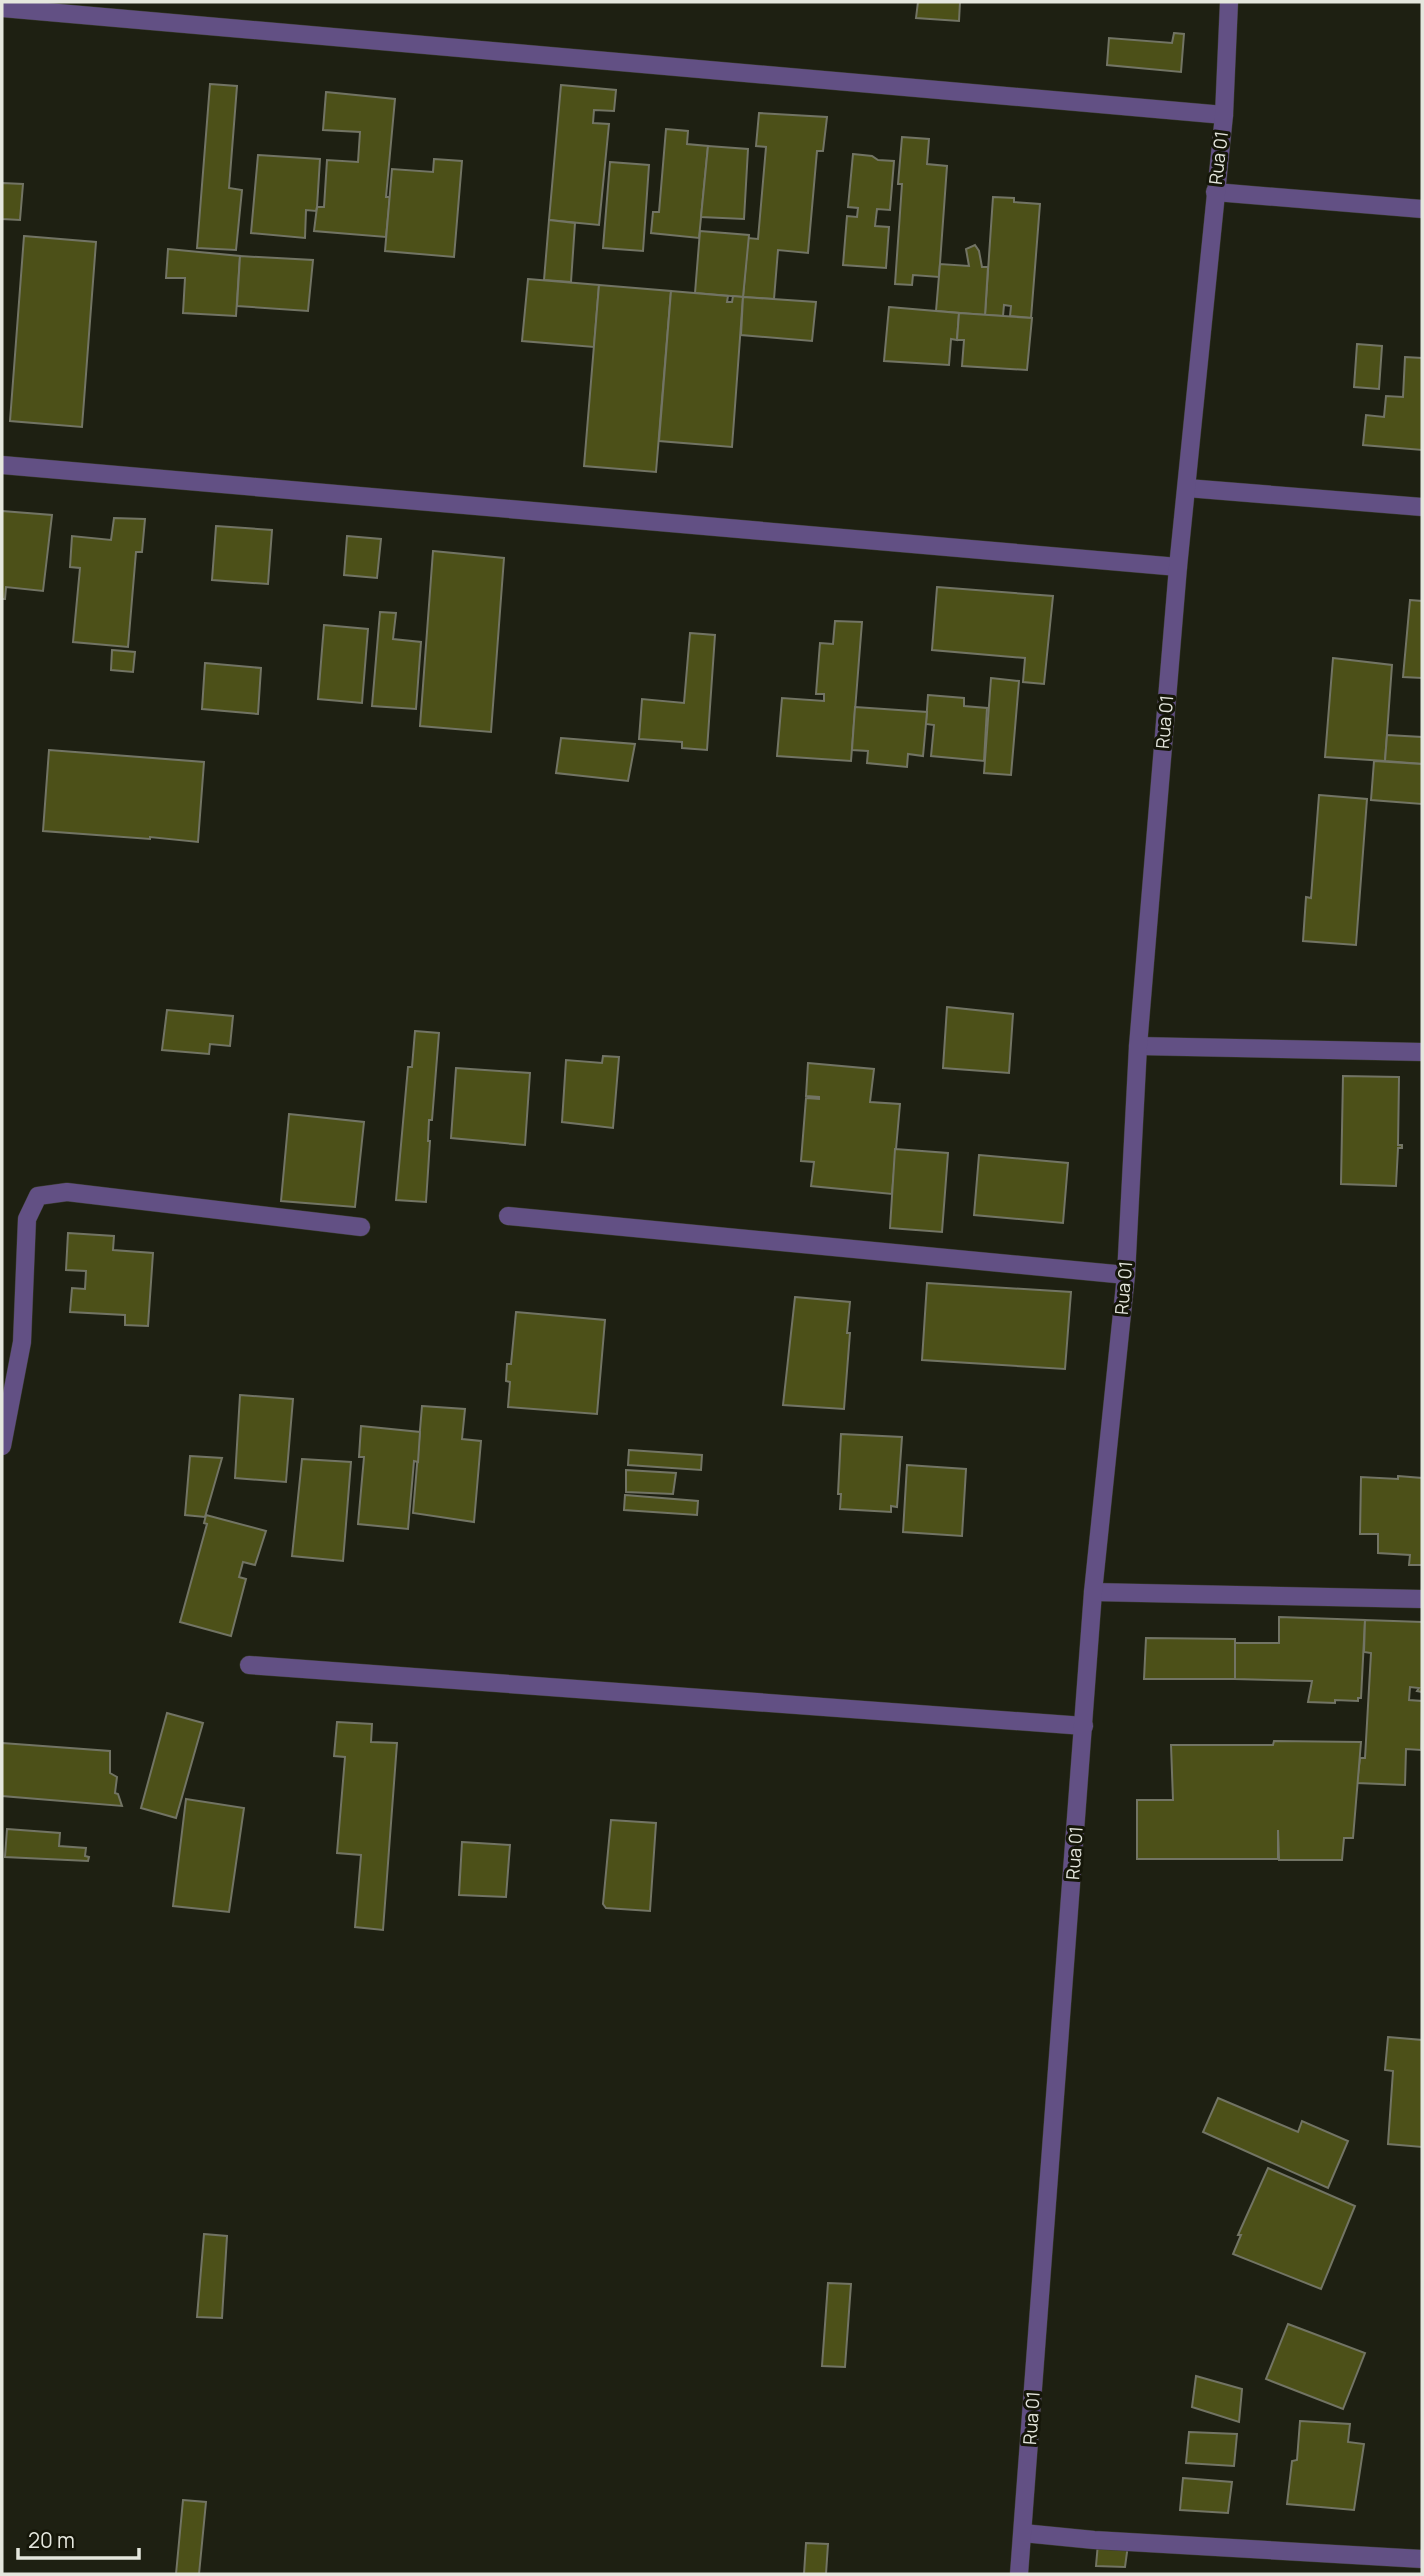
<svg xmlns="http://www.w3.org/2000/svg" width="1424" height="2576" font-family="Manrope,sans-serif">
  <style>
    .building { fill: #4c5018; stroke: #727464; stroke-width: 2 }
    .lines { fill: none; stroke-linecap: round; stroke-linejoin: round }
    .minor-casing { stroke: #3a3c2f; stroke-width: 19 }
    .minor { stroke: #625084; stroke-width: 18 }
    .labels { text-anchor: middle; stroke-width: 6; stroke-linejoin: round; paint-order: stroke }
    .street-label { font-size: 18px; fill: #e5e7de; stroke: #151609 }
  </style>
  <rect width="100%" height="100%" fill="#1e2012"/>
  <g class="building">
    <polygon points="918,2 960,2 959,21 916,18"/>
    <polygon points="1174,33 1184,34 1181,72 1107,65 1109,38 1172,43"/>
    <polygon points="210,84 237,86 229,188 242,190 236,250 197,248"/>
    <polygon points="561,85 616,90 614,111 594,110 593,123 609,124 599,225 549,220"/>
    <polygon points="326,92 395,99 386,197 390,197 386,237 314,231 317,207 324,207 327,160 358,162 360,132 323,130"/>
    <polygon points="759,113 827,117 823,151 817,151 808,253 778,250 774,299 743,297 748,238 758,239 766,147 756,146"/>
    <polygon points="666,129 688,131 687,144 708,146 699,238 651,233 653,212 659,212"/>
    <polygon points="902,137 929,139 927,164 947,166 939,277 913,275 912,285 895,284 902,184 898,184"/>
    <polygon points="708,146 748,149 744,219 701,217"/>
    <polygon points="853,154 872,156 878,160 894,161 890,210 877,209 875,226 889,227 886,268 843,265 847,216 857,217 858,208 848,207"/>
    <polygon points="258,155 320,159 317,207 316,211 306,210 305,238 251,233"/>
    <polygon points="434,159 462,161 454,257 385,251 392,169 433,172"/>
    <polygon points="610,162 649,165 643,251 603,248"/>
    <polygon points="2,183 23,184 20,220 2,219"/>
    <polygon points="993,197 1014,198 1014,202 1040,204 1031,318 1010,316 1011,306 1004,305 1003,316 985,315"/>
    <polygon points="549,220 575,223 571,282 544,280"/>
    <polygon points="700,231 749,235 743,297 695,293"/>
    <polygon points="24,236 96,242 82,427 10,421"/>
    <polygon points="975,245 979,251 982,267 988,267 985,315 936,311 940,264 969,266 966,249"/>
    <polygon points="168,249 240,256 236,316 183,313 185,278 166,278"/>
    <polygon points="240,256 313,260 308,311 237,306"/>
    <polygon points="528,279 599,285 594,347 522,341"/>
    <polygon points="599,285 671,291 656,472 584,466"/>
    <polygon points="671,291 728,296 727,302 732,302 733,296 743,297 732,447 659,441"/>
    <polygon points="743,297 816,302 812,341 741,335"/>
    <polygon points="889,307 959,313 957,340 951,339 949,365 884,361"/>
    <polygon points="959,313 1032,318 1027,370 962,366 964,340 957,340"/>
    <polygon points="1357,344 1382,346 1379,389 1354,387"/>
    <polygon points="1405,357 1422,358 1422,450 1363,445 1366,415 1384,417 1386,396 1403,397"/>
    <polygon points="2,511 52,515 43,591 6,587 5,599 2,599"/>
    <polygon points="114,518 145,519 142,552 136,552 128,647 73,642 80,568 70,567 72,536 111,540"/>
    <polygon points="216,526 272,530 268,584 212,580"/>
    <polygon points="347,536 381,539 377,578 344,575"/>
    <polygon points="433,551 504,558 491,732 420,726"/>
    <polygon points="937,587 1053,596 1044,684 1023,682 1025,658 932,650"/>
    <polygon points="1410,600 1422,601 1422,678 1403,677"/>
    <polygon points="380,612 396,613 393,639 421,642 416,709 372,706"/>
    <polygon points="835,621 862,622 851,761 777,756 782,698 824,701 824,694 816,694 820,643 833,644"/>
    <polygon points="324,625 368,629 362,703 318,699"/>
    <polygon points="690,633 715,635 707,750 682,748 682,742 639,739 642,699 684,703"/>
    <polygon points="112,650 135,652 133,672 111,670"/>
    <polygon points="1333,658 1392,665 1385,761 1325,757"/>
    <polygon points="205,663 261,668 258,714 202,709"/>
    <polygon points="991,678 1019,681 1011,775 984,773"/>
    <polygon points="928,695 964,698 964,706 987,708 984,761 931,756 934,725 926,724"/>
    <polygon points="855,707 927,712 923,756 908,754 907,767 867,763 868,751 852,750"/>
    <polygon points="1387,735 1422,737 1422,764 1385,761"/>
    <polygon points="561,738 635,744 628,781 556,773"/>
    <polygon points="49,750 204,762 198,842 150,837 150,839 43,831"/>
    <polygon points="1374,761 1422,764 1422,804 1371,800"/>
    <polygon points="1319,795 1367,799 1356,945 1303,941 1306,897 1311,898"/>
    <polygon points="947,1007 1013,1014 1009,1073 943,1068"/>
    <polygon points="167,1010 233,1016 230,1046 210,1044 209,1054 162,1050"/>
    <polygon points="415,1031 439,1033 432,1120 429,1120 428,1141 430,1141 426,1202 396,1200 408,1067 412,1067"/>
    <polygon points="603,1056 619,1057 613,1128 562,1122 566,1060 602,1063"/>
    <polygon points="808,1063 874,1069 870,1102 900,1104 892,1194 811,1186 814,1162 801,1161 806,1098 819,1099 819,1097 806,1096"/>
    <polygon points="456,1068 530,1073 525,1145 451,1138"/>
    <polygon points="1343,1076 1399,1077 1398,1145 1402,1145 1402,1148 1398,1148 1396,1186 1341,1184"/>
    <polygon points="289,1114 364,1122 355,1207 281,1201"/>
    <polygon points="895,1149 948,1153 942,1232 890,1228"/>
    <polygon points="979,1155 1068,1163 1063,1223 974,1215"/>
    <polygon points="68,1233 114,1236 113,1250 153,1253 148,1326 125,1325 125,1315 70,1312 72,1288 85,1289 86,1271 66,1270"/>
    <polygon points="927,1283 1071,1292 1065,1369 922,1360"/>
    <polygon points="795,1297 850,1302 847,1333 850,1333 844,1409 783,1405"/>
    <polygon points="516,1312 605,1320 597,1414 508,1407 510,1382 506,1381 507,1364 511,1364"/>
    <polygon points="240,1395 293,1399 286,1482 235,1478"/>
    <polygon points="422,1406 465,1409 462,1439 481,1441 474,1522 413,1513"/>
    <polygon points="361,1426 420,1432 418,1462 414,1461 408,1529 358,1524 364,1457 359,1457"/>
    <polygon points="841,1434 902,1437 897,1507 891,1506 891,1512 840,1509 841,1494 838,1494"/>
    <polygon points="629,1450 702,1455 701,1470 628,1465"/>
    <polygon points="190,1456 222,1458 205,1517 185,1515"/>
    <polygon points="302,1459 351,1462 343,1561 292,1556"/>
    <polygon points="907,1465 966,1469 962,1536 903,1532"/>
    <polygon points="626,1470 676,1473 673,1494 626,1492"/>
    <polygon points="1398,1476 1422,1478 1422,1565 1409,1565 1410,1555 1378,1553 1378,1534 1360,1534 1361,1477 1398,1479"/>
    <polygon points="625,1495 698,1501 697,1515 624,1510"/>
    <polygon points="206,1515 266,1531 255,1565 243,1562 239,1577 246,1579 231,1636 180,1622 207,1524 204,1523"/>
    <polygon points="1279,1617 1365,1620 1361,1698 1358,1698 1358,1701 1335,1700 1335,1703 1308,1702 1312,1681 1235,1679 1235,1643 1279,1643"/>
    <polygon points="1365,1620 1422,1622 1422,1692 1417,1691 1419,1688 1410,1687 1409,1700 1422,1701 1421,1750 1406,1749 1405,1785 1357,1783 1360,1758 1365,1758 1371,1653 1364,1652"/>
    <polygon points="1146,1638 1235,1639 1235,1679 1144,1679"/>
    <polygon points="167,1713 203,1723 176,1818 141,1808"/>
    <polygon points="337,1722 372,1724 371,1742 397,1743 383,1930 355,1927 361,1855 337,1853 345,1757 334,1756"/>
    <polygon points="1274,1741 1361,1742 1353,1838 1344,1838 1342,1860 1279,1860 1278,1830 1278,1859 1137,1859 1137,1800 1173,1800 1171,1745 1273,1745"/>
    <polygon points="2,1743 110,1751 110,1773 117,1777 115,1793 118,1794 122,1806 2,1796"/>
    <polygon points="186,1799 244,1808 229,1912 173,1906"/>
    <polygon points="611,1820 656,1823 650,1911 606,1908 603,1904"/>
    <polygon points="7,1829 60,1833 59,1846 86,1848 85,1856 89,1857 88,1861 5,1857"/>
    <polygon points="462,1842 510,1845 506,1897 459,1895"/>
    <polygon points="1388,2037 1422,2040 1422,2147 1388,2144 1393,2071 1385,2070"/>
    <polygon points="1218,2098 1298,2132 1302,2121 1348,2141 1328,2188 1203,2132"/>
    <polygon points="1268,2168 1355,2206 1321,2289 1233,2254 1241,2235 1238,2235"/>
    <polygon points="204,2234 227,2236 222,2318 197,2317"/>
    <polygon points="828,2283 851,2284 845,2367 822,2366"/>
    <polygon points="1288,2324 1365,2353 1343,2409 1266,2379"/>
    <polygon points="1196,2376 1242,2389 1239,2422 1192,2407"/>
    <polygon points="1300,2421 1350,2424 1348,2442 1364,2444 1354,2510 1287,2504 1292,2461 1297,2460"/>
    <polygon points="1189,2432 1237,2434 1234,2466 1186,2463"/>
    <polygon points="1183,2478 1232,2482 1228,2513 1180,2510"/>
    <polygon points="183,2500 206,2502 199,2574 176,2574"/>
    <polygon points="806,2543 828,2544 826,2574 804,2574"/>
    <polygon points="1098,2543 1128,2545 1125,2567 1096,2566"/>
  </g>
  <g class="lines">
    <g class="minor-casing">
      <g id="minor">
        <polyline points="2,8 1224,115"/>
        <polyline points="1215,192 1422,209"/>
        <polyline points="2,465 1178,567"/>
        <polyline points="1187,488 1422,507"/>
        <polyline points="1138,1046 1422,1052"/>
        <polyline points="508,1216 1126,1275"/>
        <polyline points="2,1446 22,1342 27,1219 38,1196 67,1192 361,1227"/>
        <polyline points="1093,1592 1422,1599"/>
        <polyline points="249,1665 1084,1726"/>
        <polyline points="1023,2533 1094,2540 1422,2559"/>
        <polyline points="1019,2574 1093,1592 1126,1275 1138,1046 1178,567 1224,115 1229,2"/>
      </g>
    </g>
    <use href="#minor" class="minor"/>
  </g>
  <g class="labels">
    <g class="street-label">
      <text transform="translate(1219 158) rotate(-83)" y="6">Rua 01</text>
      <text transform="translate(1165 722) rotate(-85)" y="6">Rua 01</text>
      <text transform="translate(1124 1288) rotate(-85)" y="6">Rua 01</text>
      <text transform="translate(1075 1853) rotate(-86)" y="6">Rua 01</text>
      <text transform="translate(1032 2418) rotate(-86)" y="6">Rua 01</text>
    </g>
  </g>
  <rect width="1424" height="2576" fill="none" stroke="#e5e7de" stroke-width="7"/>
  <path d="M18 2548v10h121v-10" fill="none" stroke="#e5e7de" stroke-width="3.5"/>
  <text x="28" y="2548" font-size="21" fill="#e5e7de" stroke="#151609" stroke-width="5" paint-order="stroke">20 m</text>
</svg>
